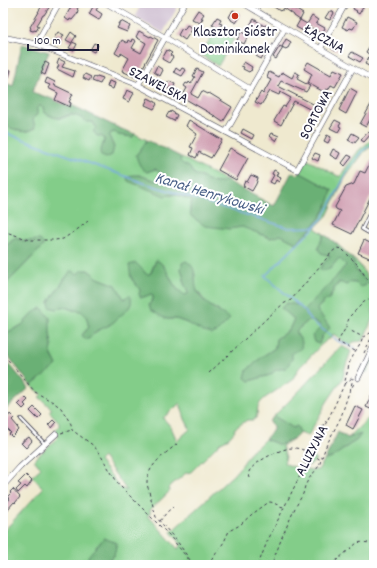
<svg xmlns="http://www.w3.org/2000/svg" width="377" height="568" font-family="Dekko,sans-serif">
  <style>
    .industrial { fill: #cebed0 }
    .green { fill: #83cd89; stroke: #527862; fill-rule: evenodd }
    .forest { fill: #6ab075; stroke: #466958 }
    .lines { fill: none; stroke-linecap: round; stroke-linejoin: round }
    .stream { stroke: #72a6df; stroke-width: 1.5 }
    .building { fill: #d0a0b2 }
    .service-casing { stroke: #414051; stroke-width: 4 }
    .minor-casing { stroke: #414051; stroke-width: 6 }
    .path { stroke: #414051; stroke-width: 1; stroke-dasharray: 3 3; stroke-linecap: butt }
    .service { stroke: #fff; stroke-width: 2.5 }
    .minor { stroke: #fff; stroke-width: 5 }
    .poi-dot { fill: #c8321e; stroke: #fff; stroke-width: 1.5 }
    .labels { text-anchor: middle; stroke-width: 4; stroke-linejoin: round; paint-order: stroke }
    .poi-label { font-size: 15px; fill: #22223b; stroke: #fff }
    .street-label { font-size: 15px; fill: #22223b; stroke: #fff }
    .water-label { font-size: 16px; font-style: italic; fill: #465d85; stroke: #fff }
  </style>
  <rect width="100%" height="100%" fill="#fff"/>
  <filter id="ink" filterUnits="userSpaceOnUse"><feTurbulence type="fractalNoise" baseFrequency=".025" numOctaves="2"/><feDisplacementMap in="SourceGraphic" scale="8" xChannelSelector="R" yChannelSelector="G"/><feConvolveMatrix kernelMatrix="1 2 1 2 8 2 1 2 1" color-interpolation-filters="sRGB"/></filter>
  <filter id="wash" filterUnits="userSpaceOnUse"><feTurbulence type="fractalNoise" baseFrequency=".012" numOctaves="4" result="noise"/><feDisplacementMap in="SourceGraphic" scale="16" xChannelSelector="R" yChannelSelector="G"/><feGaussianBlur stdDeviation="0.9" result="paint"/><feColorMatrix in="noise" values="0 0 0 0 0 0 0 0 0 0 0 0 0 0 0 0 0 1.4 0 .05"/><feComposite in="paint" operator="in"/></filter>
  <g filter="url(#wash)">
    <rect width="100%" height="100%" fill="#efe9cf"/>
    <polygon class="industrial" points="142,3 174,3 178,6 163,33 135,16"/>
    <g class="green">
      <polygon points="216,28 234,39 218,66 201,55"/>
      <path d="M40 106 43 107 44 112C50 116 56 119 63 118 66 117 69 115 72 115 77 115 85 119 90 121 97 125 98 133 104 138V141L102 147H114L109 136 111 133 115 132 119 135 133 137 135 134 147 140 141 149 136 155 147 172 155 169 161 173 163 175 160 179 156 181 139 175 171 196 174 194 193 200C190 206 189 210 191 216L230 229 242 226 270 238 281 235 296 243C307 233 317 224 324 212 328 205 329 197 332 190L299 172 306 159 340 177 345 169 359 150 374 138V144L364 152 345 178 327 216 315 228 324 234 318 248 330 256 320 268 339 258 346 265 336 277 304 311 282 308 294 319 289 330 276 339 275 348 263 356 247 370 249 381 270 375 302 342 296 333 297 330 309 320 318 323 321 327 314 342 319 344 322 336 330 328 324 319 318 312 317 309 325 301 329 299 334 289 340 282 356 283 363 277 356 271 352 258 359 264 374 288V295L373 298 374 299V308L372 312 374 313V315L363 341 353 342 351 345C343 342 340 338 333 334L332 338 327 340 320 346 305 362 299 368 292 380 265 398 260 403 258 407 257 414 256 418 253 420H247L234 429 235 431 229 438 221 442 191 472 186 473 169 487 170 491 150 510V514L147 516 152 520 178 549 181 544 171 532 233 475 242 465 252 450 256 448 265 439 280 445 296 437 282 446 286 457 284 463C292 467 308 471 318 470L325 459 332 458 349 445 357 440 360 435 348 438 374 413V565H100L114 556 117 543 89 562 92 565H3V532L43 488 32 476 41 468 34 460 58 437 55 430 59 426V422L49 411 52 409 39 397 42 394 38 392 31 386 57 365 51 353 52 346 50 333 33 313 22 325 10 331 3 336V287L43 246 32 241H24L15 238 3 249V125L23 132 33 123V118L37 107ZM156 260C166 264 169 278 175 286 178 290 181 293 185 295L188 294 187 289 184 284V277L181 269 207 304 219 311 192 325 176 319H167L149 305 153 299V294H151L144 297 138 286 132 280 130 274 143 270 146 275 150 274ZM88 270 98 278 116 285 124 299 110 325 102 328 94 333 82 335 89 327 86 316 81 311 73 310 65 307 56 309 50 307 49 302C54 293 61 286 65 278ZM180 403 185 419 190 429 177 441 171 427 163 418ZM103 457 127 491 120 488 110 474 108 473V472L99 461Z"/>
      <polygon points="181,157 227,181 215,183 194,174 189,167 183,164 180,161"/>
      <polygon points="341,346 351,351 345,368 343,378 327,402 308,436 300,433 297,426 293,428 274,416 301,389"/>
      <polygon points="374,352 374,359 367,373 365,372 365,370"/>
      <path d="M305 456H309L316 459C312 466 307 468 300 462L302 458Z"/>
    </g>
    <g class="forest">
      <path d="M22 44 49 52 32 92 55 100 69 107 71 105C92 114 113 127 135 134L133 137 118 135 115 132 111 133 109 136 114 147 112 155 106 158 102 156 100 153 104 141V138L101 136H97L93 131 96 128V126L92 122H86C82 118 75 114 69 115 65 116 63 118 59 118 54 118 49 115 44 112L43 107 40 106 37 107V115L33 118 35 128C25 136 13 128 3 125V82L13 86Z"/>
      <path d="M147 140 181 157 180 161 183 164 189 167 194 174 215 183 227 181 274 206 292 172 297 175 299 172 332 190C330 197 328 205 324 211 317 224 307 233 296 243L281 235 271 238 242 227 230 229 205 226 191 216C189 210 190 206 192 200L174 194 165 196 128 181 127 178 133 175H139L156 181 160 179 163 175 161 173 155 169 147 172C140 168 138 163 136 155L141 149Z"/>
      <polygon points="324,234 337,244 352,258 356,271 363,277 367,283 365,286 360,287 356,283 350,282 347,285 339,282 334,289 329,299 324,301 317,309 318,312 324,319 330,328 322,336 319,344 314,342 312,336 321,327 318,323 309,320 297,330 296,333 302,342 301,349 292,353 292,359 286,368 276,370 270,375 249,381 245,378 247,370 263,356 275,348 276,339 289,330 294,319 281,308 287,303 298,305 304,310 336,277 346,265 339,258 330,269 322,271 320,268 330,256 321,253 318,248"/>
      <polygon points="15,238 24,241 40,240 42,242 43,246 3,287 3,249"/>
      <path d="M156 260C166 264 169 278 175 286 178 290 181 293 185 295L188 294 187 289 184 284V277L181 269 182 263 186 261C200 269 192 282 198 293 205 305 219 311 230 319L217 332 212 334 204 332 185 322 176 319H167L162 317 151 310 149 305 153 299V295L151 294 144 297H140L139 294 140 290C138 286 134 283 132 279 130 275 130 270 129 265L136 263 143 270 146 274H150L152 271Z"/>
      <path d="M71 270 77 274 82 270H88L98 278 116 285 124 299 129 295C136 304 126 311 119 317 116 320 113 323 109 325 105 328 100 329 95 332 93 334 91 337 89 339H85L82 335 89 327 86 316 81 311 73 310 65 307 56 309 50 307 49 302C52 296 56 292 60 286 64 281 67 275 71 270Z"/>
      <polygon points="41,308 43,309 50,318 50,333 52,346 51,354 57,365 31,386 9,357 3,352 3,336 10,331 22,325 33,313"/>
      <polygon points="3,359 11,366 29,388 3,412"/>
      <path d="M274 416 293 428 297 426 300 433 296 437 280 445 265 439C272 431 277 429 269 421Z"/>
      <polygon points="338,432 348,438 361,434 357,440 349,445 332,458 325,459"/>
      <polygon points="104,538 117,543 114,556 99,565 96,562 94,565 92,565 89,562 88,556"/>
    </g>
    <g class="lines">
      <g class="stream">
        <polyline points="3,132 144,183 289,228 314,227 323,218 350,167 362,151 374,143"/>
        <polyline points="314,227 313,229 265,276 305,311 310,320 338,341 355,348"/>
      </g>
    </g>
    <g id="blocks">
      <g class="building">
        <polygon points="44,3 52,3 44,15 43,15 39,22 37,25 39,26 36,31 35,30 33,31 30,30 31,28 30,27 39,12 38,12"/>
        <polygon points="73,3 81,3 77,9 78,10 77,14 72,20 70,19 69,21 65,18"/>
        <polygon points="268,3 288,3 287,4 303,14 300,20 294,16 294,15 290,12 284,8 283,10 281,10 280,11"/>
        <polygon points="362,3 365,4 359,14 356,12 357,11 353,9 355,4 360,7"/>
        <polygon points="94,5 98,7 96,10 102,14 99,20 89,14"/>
        <polygon points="198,10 204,14 201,18 203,18 200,23 192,19"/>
        <polygon points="233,10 240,14 239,16 240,17 236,23 231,20 231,19 229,17"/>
        <polygon points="330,10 334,13 330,20 325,18"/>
        <polygon points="312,16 318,20 316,23 325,28 322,34 308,26 305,32 296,27 300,20 307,24"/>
        <polygon points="217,17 221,19 219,23 222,24 219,29 212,25"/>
        <polygon points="347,17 357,22 353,29 350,28 348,30 342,27"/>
        <polygon points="254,19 264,26 266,25 272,30 269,35 250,25"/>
        <polygon points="121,21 130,26 127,32 117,28 119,25 118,23 120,23"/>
        <polygon points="187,25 193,28 185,40 178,35 182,28 184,30"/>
        <polygon points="139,31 150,37 151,36 158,40 137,78 122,71 129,58 121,53 120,56 115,53 122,40 127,43 128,40 131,42 132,39 136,41 132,48 141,53 146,43 136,37"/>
        <polygon points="240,31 248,36 244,44 237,40 240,34"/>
        <polygon points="58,32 64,35 60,42 54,38"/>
        <polygon points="71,32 76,36 72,42 77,44 74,50 69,48 72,43 66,40"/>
        <polygon points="286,39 291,42 288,48 287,48 286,49 282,47"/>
        <polygon points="374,39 374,62 371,67 365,64 370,55 366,52"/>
        <polygon points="94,43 98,45 94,52 90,50"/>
        <polygon points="334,43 340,46 338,50 337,49 336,51 331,48"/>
        <polygon points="280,46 283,48 276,59 273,57"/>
        <polygon points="167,50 172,53 170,55 173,57 169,63 162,59"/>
        <polygon points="259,51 264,54 261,59 256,56"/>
        <polygon points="352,52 363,58 360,62 349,56"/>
        <polygon points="59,59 65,62 62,67 75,71 73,77 57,69 59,65 57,64"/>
        <polygon points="45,62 49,64 45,75 41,73 43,70 42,69"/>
        <polygon points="244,62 252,67 251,69 252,70 250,71 249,72 243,69 244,67 241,66"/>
        <polygon points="308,62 331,75 334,69 343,73 335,87 331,85 328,90 326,89 324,92 308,83 312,74 304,69"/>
        <polygon points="157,66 163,70 160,76 154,72"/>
        <polygon points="3,68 11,70 9,77 4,76"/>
        <polygon points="176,68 180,71 182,68 186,70 182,76 174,72"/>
        <polygon points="197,69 203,72 191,94 198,98 202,91 208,94 209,93 232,107 223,122 214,116 215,116 182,97 187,88 184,86 186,83 188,84 189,82 191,84 195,77 193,76"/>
        <polygon points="269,72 279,77 282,72 292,78 295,72 299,74 297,79 310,86 306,92 281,81 278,86 319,107 317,113 294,101 281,125 274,121 283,106 285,107 291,98 280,92 279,95 270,91 261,105 255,102 261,92 263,94 271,80 267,78"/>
        <polygon points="85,74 91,77 89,81 83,78"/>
        <polygon points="97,76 103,78 100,84 92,81 94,77 96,78"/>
        <polygon points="47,78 55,82 54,85 73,94 69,102 71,103 70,107 55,100 58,93 48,88 50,85 45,83"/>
        <polygon points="109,81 115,83 113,89 107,87"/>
        <polygon points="169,81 175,84 173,89 170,87 169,89 165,87"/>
        <polygon points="350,88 357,92 346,114 339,110"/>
        <polygon points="127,90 134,93 129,102 123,99"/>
        <polygon points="148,98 156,102 156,103 157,104 154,109 145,105"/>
        <polygon points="374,99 374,112 366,127 360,124"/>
        <polygon points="171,111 177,115 174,121 166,117 169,112 170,113"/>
        <polygon points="189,120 222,140 211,158 199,152 196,158 190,155 193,148 190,147 197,134 186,126"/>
        <polygon points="335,120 341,123 339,126 341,127 338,132 330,128"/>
        <polygon points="243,129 254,135 252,139 241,133"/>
        <polygon points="368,132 371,134 364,142 361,140"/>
        <polygon points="272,133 279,136 276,141 270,136"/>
        <polygon points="352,133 359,137 354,143 348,140"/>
        <polygon points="327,135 331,137 328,143 324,141"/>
        <polygon points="230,148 248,158 236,180 218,170"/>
        <polygon points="333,149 340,153 337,159 330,155"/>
        <polygon points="315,153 320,155 318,161 312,158"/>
        <polygon points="348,155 352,157 345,166 342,163"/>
        <polygon points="374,155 374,190 352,234 333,225 340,211 336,209 335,207 346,187 354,184 360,171 365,173"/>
        <polygon points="274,170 278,172 276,176 281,178 279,182 276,180 274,184 270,182 274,175 272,174"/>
        <polygon points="251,175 258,178 256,184 252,191 243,186 245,181 247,182"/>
        <polygon points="364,240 374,245 374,260 358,253"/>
        <polygon points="374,389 374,408 373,410 366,407"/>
        <polygon points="25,397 28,400 24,404 26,406 23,409 18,404"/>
        <polygon points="355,406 363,410 353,429 346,425"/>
        <polygon points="34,407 42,415 38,419 30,411"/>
        <polygon points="10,414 14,418 12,420 18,427 17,427 19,430 12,437 9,434 11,433 5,427 3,429 3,424"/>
        <polygon points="53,420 56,423 52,428 48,425"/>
        <polygon points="29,437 32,441 26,448 21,443 23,442 23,440 25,440"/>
        <polygon points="26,475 32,481 27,488 25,486 18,493 16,490 21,485 18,483"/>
        <polygon points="13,489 20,497 15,503 14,502 8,509 8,510 3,516 3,507 10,499 7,497 11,493 10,492"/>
      </g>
    </g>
  </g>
  <g filter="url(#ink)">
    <use href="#blocks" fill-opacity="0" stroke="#414051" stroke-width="1"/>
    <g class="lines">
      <g class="service-casing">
        <g id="service">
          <polyline points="374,204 362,229 374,236"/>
          <polyline points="21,419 45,444"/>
        </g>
      </g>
      <g class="minor-casing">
        <g id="minor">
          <polyline points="106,3 166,38 250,89"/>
          <polyline points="243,3 285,28 374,80"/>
          <polyline points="3,37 36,44 136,84 297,170 353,68"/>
          <polyline points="36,44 59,3"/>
          <polyline points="320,49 346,3"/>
          <polyline points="138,85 185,3"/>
          <polyline points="226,132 285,28"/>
          <polyline points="358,378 374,345"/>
          <polyline points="3,486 20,467 56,434"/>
        </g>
      </g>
      <g class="path">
        <polyline points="3,231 30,240 55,240 63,239 78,229 88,221"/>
        <polyline points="347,328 349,330 363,337"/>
        <path d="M355 351 338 342C340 337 343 333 345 329 347 325 348 320 350 316L364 302 369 300 374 296"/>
        <polyline points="364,353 374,332"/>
        <polyline points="3,356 8,360 35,392 53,402 61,408 71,424 72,430 94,446 101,456 119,485 169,535 193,565"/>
        <polyline points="209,373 265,320 283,304 291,300 332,252 337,248 342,249 357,264 374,289"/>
        <polyline points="345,384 353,377"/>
        <polyline points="350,391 353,378"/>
        <polyline points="323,427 323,425 326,421"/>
        <polyline points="61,433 72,430"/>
        <path d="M177 444C165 454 146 466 147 484L156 517 177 541 190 560"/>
        <path d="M250 478C249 475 248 472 250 470 256 461 283 447 294 448 302 448 313 454 319 459H321"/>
        <polyline points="160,521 167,512 173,507"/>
        <path d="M208 565 224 542 229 531 240 525 251 515 269 502C275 502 278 507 285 507"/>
        <polyline points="258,565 267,542 333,409 344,385 350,361 361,343 363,337 374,331"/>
        <polyline points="269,565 273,560 278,548 282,537 295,508 303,494 305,486 308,480 319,466 326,446 341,417 349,392 355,382"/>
        <path d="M331 565 357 543C364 541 367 544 374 542"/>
      </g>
      <use href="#service" class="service"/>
      <use href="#minor" class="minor"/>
    </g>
  </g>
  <circle class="poi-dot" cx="235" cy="16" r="4"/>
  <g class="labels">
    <g class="poi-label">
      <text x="235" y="36">Klasztor Sióstr<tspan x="235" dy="17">Dominikanek</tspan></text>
    </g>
    <g class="street-label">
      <text transform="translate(325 38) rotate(30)" y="5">ŁĄCZNA</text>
      <text transform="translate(159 84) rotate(27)" y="5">SZAWELSKA</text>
      <text transform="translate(315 114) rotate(-62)" y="5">SORTOWA</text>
      <text transform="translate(311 450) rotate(-63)" y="5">ALUZYJNA</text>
    </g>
    <g class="water-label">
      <text transform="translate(210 192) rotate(17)" y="6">Kanał Henrykowski</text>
    </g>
  </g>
  <rect width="377" height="568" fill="none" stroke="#fff" stroke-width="16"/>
  <path d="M28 44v6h70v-6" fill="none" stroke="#22223b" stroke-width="2"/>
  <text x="34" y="44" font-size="12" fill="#22223b" stroke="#ffffff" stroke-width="3" paint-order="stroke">100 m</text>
</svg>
